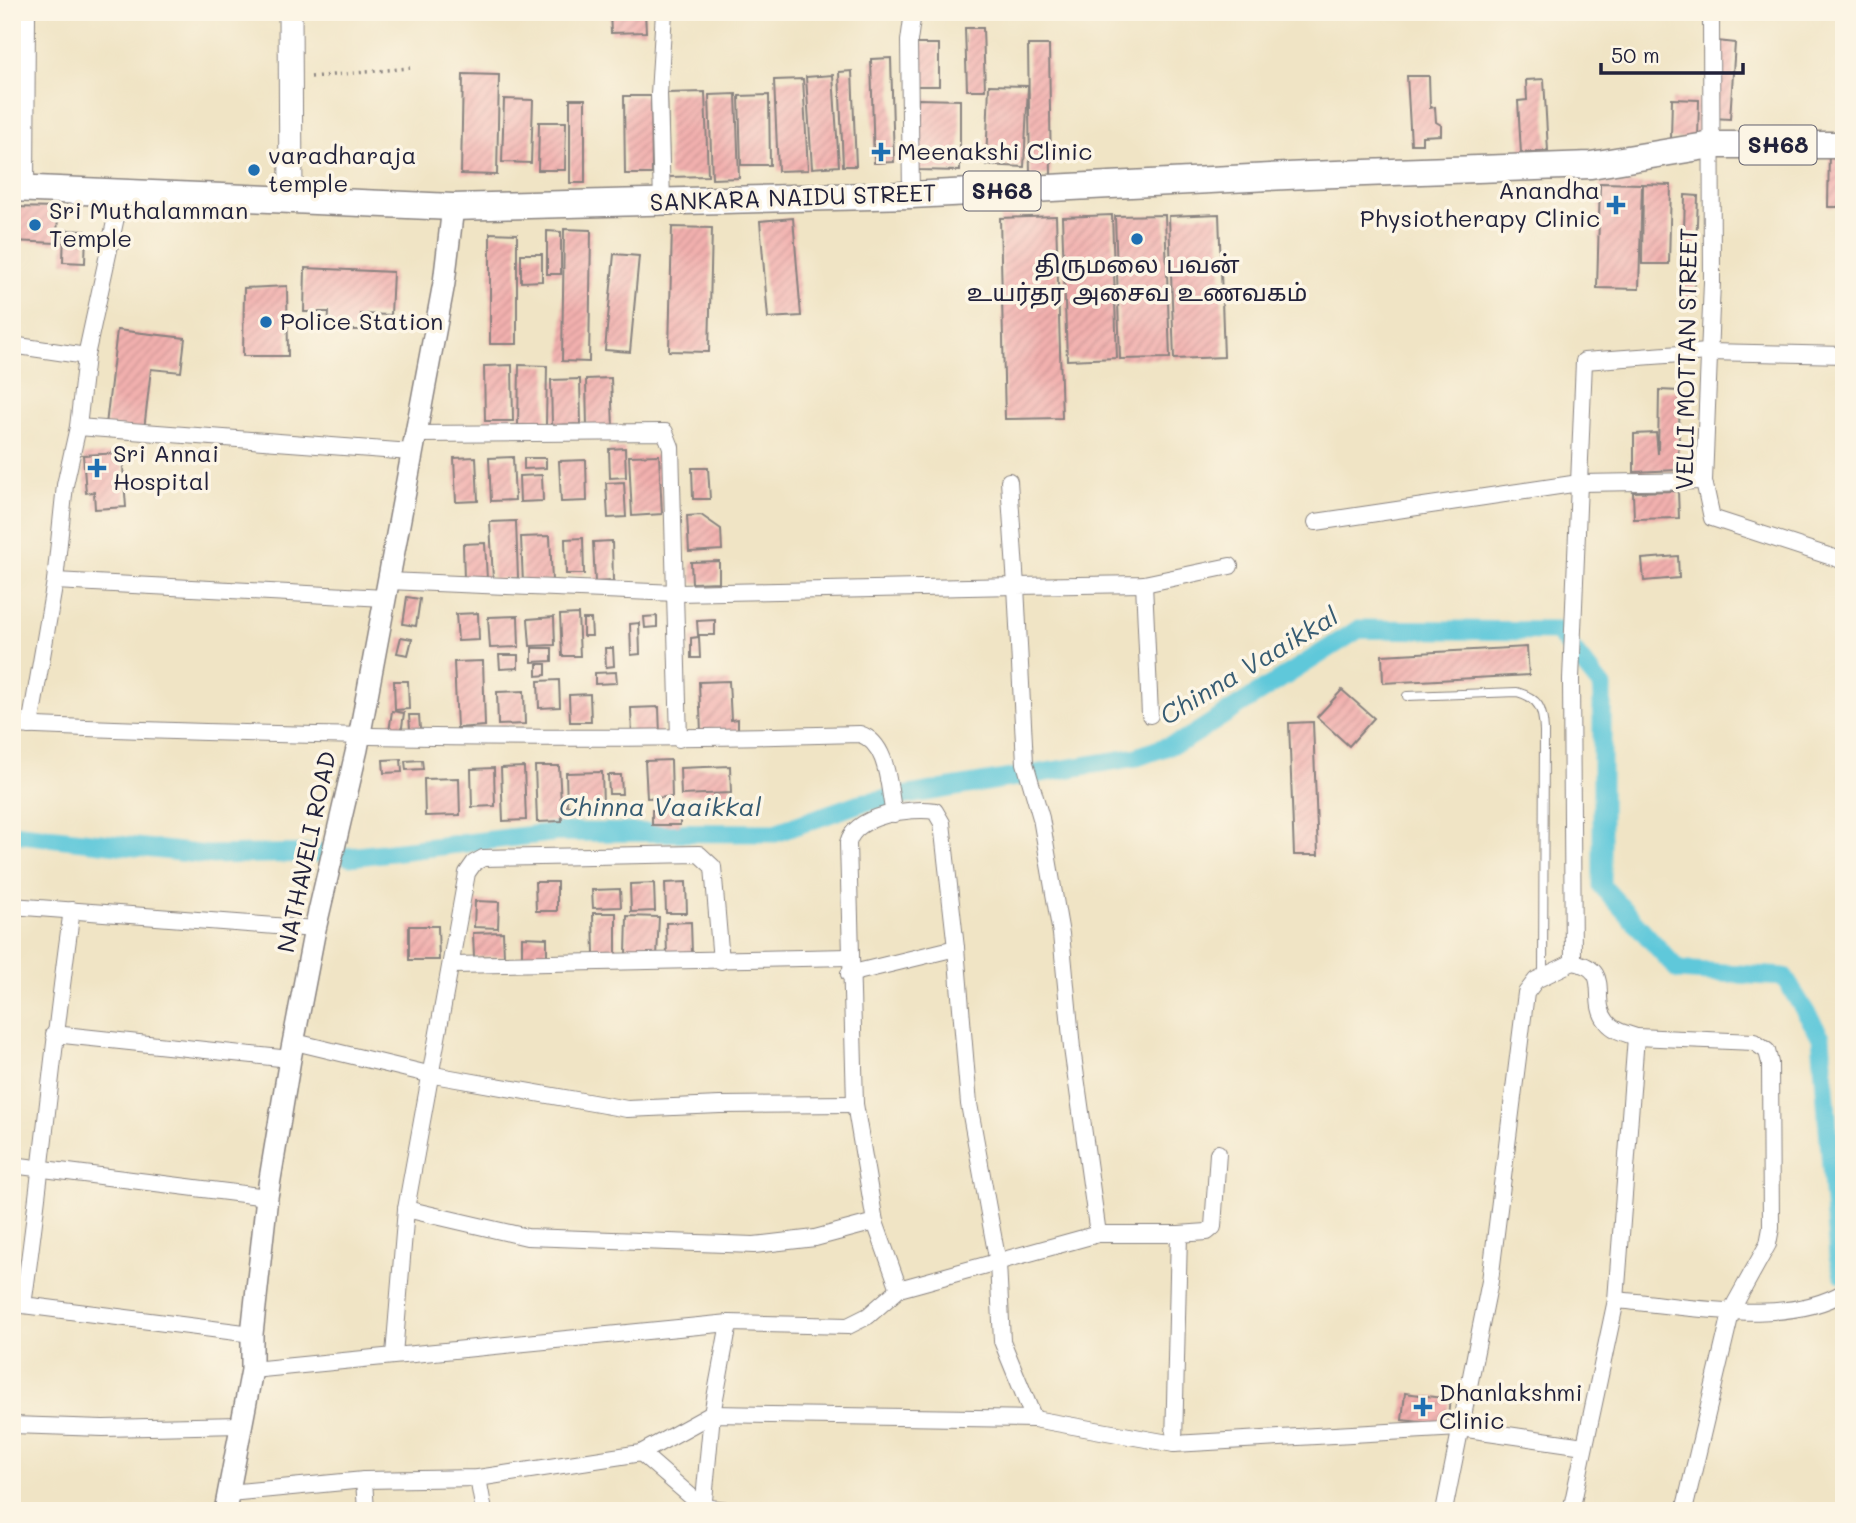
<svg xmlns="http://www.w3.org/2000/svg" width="1856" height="1523" viewBox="0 0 1856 1523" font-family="Mali,'Noto Sans Tamil',sans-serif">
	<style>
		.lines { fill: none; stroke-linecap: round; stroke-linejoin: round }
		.canal { stroke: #5fc8da; stroke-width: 19 }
		.building { fill: url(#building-hatch) }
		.service-casing { stroke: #898380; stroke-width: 10 }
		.minor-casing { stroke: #898380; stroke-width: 18 }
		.tertiary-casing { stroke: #898380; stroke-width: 24 }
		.secondary-casing { stroke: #898380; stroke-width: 25 }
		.primary-casing { stroke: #898380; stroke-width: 29 }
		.path { stroke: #898380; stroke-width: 3.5; stroke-dasharray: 2 5; stroke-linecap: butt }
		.service { stroke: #fff; stroke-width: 8 }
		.minor { stroke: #fff; stroke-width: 16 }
		.tertiary { stroke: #fff; stroke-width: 21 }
		.secondary { stroke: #fff; stroke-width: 23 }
		.primary { stroke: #fff; stroke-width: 26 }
		.poi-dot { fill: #1f6fb2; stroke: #fcf5e5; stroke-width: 2.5 }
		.labels { text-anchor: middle; stroke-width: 7; stroke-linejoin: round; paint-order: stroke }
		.shield { fill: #fcf5e5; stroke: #63616e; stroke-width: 2 }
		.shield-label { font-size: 23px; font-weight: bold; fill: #22223b }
		.poi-label { font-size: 24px; fill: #22223b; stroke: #fcf5e5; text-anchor: start }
		.street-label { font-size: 24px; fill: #22223b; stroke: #fcf5e5 }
		.water-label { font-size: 26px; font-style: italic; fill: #375c73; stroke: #fcf5e5 }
	</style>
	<defs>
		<pattern id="building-hatch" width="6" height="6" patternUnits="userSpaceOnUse" patternTransform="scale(1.75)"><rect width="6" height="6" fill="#f2b0ae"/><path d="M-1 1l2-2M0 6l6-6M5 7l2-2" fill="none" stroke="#cf9797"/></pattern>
	</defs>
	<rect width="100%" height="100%" fill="#fcf5e5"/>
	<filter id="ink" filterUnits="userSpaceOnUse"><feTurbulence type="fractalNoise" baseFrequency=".0143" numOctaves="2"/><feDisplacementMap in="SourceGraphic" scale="14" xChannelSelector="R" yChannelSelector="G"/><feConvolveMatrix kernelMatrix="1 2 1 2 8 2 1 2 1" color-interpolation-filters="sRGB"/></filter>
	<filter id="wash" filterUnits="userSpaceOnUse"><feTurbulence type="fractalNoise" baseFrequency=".00686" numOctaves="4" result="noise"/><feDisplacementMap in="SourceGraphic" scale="28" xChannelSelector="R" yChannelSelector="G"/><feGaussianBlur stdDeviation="1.57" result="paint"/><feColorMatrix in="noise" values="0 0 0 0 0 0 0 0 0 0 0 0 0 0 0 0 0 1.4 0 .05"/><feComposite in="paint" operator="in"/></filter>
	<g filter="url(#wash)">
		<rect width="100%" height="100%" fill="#f0e4c5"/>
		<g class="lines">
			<g class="canal">
				<polyline points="12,833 207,855 324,853"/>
				<polyline points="349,857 558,832 775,833 860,803 1137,757 1185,740 1359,629 1557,631 1602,687 1602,886 1678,970 1784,977 1821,1037 1838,1256 1843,1274"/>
			</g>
		</g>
		<g id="blocks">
			<g class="building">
				<polygon points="610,12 645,12 646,32 611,33"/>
				<polygon points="965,28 983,28 985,90 967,90"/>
				<polygon points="1717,41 1735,43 1730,119 1712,118"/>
				<polygon points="916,44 939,44 939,86 915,86"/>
				<polygon points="1028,45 1049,45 1051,175 1030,175"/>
				<polygon points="891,58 894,162 874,163 871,59"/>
				<polygon points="852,71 856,166 843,166 839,72"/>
				<polygon points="463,74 499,75 497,175 461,174"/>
				<polygon points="833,75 839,166 812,168 806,77"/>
				<polygon points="1407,76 1429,76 1430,108 1435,107 1436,122 1441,125 1441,135 1422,136 1422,144 1411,144"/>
				<polygon points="803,79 808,170 778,171 774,80"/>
				<polygon points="1544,79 1548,151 1521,153 1518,101 1527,100 1526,80"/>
				<polygon points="989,85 1028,86 1024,167 986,165"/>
				<polygon points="705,92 708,176 669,177 667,93"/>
				<polygon points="736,94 739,178 712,179 709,95"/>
				<polygon points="769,95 770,165 741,165 739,96"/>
				<polygon points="624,96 651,96 652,174 625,174"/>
				<polygon points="504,99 533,100 531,163 502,162"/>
				<rect x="570" y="99" width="15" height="84"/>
				<polygon points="918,99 960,100 960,171 918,170"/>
				<polygon points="1672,99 1699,100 1698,139 1671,139"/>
				<polygon points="539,122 566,122 565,170 538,170"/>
				<polygon points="1829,151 1844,151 1844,207 1828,207"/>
				<polygon points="1600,183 1642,184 1639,289 1597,288"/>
				<polygon points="1643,184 1671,185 1669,264 1642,264"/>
				<polygon points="1685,195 1698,196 1694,303 1682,302"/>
				<polygon points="12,207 58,208 57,243 12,241"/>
				<polygon points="1219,214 1224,357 1174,359 1169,216"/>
				<polygon points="1112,215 1117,358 1067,360 1062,217"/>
				<polygon points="1165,215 1170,358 1120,359 1115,216"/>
				<polygon points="1056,216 1062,418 1005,419 1000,218"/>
				<polygon points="793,218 801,316 768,318 760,221"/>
				<polygon points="672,227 712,228 709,352 669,351"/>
				<polygon points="564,229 591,230 589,362 562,361"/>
				<polygon points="64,230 86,231 85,263 63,262"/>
				<polygon points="547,231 561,232 561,274 547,274"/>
				<polygon points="490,233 517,234 517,344 490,344"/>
				<polygon points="521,254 542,254 542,281 521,282"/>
				<polygon points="614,254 639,256 630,352 605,350"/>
				<polygon points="305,268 393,272 391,315 361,314 361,330 328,330 329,312 304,312"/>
				<polygon points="287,286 288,356 243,356 244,288"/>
				<polygon points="117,330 185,338 181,372 151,369 144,430 106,425"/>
				<polygon points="512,365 513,421 485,421 484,366"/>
				<polygon points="519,365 547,366 546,425 518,425"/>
				<polygon points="611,378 613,427 587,428 586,379"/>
				<polygon points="580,379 581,424 552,425 551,380"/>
				<polygon points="1659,390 1680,391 1678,470 1634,472 1634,434 1656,433 1658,454"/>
				<polygon points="625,448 626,477 610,478 609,449"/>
				<polygon points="122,453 126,507 95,509 94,492 86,493 83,455"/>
				<polygon points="659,455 662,514 632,516 629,456"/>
				<polygon points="476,457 478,501 456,502 454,458"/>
				<polygon points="513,457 515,500 491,501 489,458"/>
				<polygon points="524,458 546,458 546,468 524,469"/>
				<polygon points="586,460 587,501 561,502 559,461"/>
				<polygon points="692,468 708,468 710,499 693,499"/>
				<polygon points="542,475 543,501 520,502 519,476"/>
				<polygon points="624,482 626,517 608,518 606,483"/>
				<polygon points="1678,491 1679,518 1634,519 1633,492"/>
				<polygon points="701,515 721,529 722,550 689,552 687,516"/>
				<polygon points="516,521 518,578 493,579 490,522"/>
				<polygon points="550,536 552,581 523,583 521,537"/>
				<polygon points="583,538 584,574 566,574 565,539"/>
				<polygon points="612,541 613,581 595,582 593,542"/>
				<polygon points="485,543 487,579 464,580 463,544"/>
				<polygon points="1678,556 1679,578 1644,581 1642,559"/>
				<polygon points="719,561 719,582 692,583 691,562"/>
				<polygon points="407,597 420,599 416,626 403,624"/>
				<polygon points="478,613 479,640 458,641 456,614"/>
				<polygon points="578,614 580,656 562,656 560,615"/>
				<polygon points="518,616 519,647 490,648 488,617"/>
				<polygon points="657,616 657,627 645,628 644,617"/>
				<polygon points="554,617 555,645 530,646 528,619"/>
				<polygon points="583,619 591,619 592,636 583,636"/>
				<polygon points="715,620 715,635 698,635 697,621"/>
				<polygon points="639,623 640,654 631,655 630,624"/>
				<polygon points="401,637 412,639 408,655 397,653"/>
				<polygon points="699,637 700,658 691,658 691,638"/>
				<polygon points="1527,647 1529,675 1383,683 1382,655"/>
				<polygon points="532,648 552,648 552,661 532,662"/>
				<polygon points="605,648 613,648 614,666 606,667"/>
				<polygon points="499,655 518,655 518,668 500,669"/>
				<polygon points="483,661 485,726 457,728 454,662"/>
				<polygon points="537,664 546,664 546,675 537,676"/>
				<polygon points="616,672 617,683 595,684 595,673"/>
				<polygon points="559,680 560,707 539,708 538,681"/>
				<polygon points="394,681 408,681 409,709 395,710"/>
				<polygon points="729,681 731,720 738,719 738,731 701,733 699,682"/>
				<polygon points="1342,690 1374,718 1349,746 1317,717"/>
				<polygon points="524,691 525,724 498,725 497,692"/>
				<polygon points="590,694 591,722 570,722 569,695"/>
				<polygon points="659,707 660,735 632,736 631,708"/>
				<polygon points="392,711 404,713 401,734 389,732"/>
				<polygon points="409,715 419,715 420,729 410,729"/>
				<polygon points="1313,722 1318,855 1294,855 1289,723"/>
				<polygon points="401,759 402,772 384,773 383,760"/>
				<polygon points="422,760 423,769 406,770 405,761"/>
				<polygon points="671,760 672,797 647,798 645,761"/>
				<polygon points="535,766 559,766 562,821 537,822"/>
				<polygon points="730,766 731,793 681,795 680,768"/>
				<polygon points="524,767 526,820 503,821 501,768"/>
				<polygon points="494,768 495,806 472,807 471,769"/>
				<polygon points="602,772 603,804 567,806 566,773"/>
				<polygon points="608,775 621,775 622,794 609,794"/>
				<polygon points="459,778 460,815 425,816 424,779"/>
				<rect x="652" y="810" width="28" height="15"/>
				<polygon points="535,882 557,882 557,911 536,911"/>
				<polygon points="686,882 687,913 666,913 665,883"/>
				<polygon points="654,883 655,911 631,912 630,884"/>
				<polygon points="620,889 621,907 593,908 592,890"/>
				<polygon points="475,901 499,902 498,928 474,927"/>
				<polygon points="593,913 616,913 616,955 594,955"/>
				<polygon points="627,916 659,917 657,956 626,955"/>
				<polygon points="691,922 692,954 667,955 666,923"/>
				<polygon points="409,926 438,926 439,960 409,960"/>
				<polygon points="503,932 504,956 474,957 473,933"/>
				<polygon points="522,937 547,938 547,959 522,958"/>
				<polygon points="1405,1393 1450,1399 1447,1425 1402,1420"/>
			</g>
		</g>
	</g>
	<g filter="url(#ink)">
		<use href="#blocks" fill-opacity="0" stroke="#898380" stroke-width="2"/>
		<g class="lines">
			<defs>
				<path id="service" d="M1407,696l110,-4c22,6 26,17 27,39l-1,245"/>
				<g id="minor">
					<polyline points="1711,12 1712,282 1704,481 1712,518 1844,561"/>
					<polyline points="26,188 27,12"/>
					<polyline points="911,195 909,41 913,12"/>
					<polyline points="662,202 659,94 664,12"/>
					<polyline points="12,345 86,356"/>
					<polyline points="78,427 411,452"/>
					<polyline points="415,434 665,432 671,447 679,739"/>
					<polyline points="1316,522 1579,483 1704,481"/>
					<polyline points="55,581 385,598"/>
					<polyline points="388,581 677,593 1016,586 1009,481"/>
					<polyline points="1144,584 1150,715"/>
					<path d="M12,725c283,12 565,17 848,9 29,10 28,53 34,80"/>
					<polyline points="30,726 55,581 65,485 78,427 86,356 121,194"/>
					<polyline points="12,906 315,929"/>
					<path d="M72,910c-19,131 -30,264 -49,395l229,29"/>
					<polyline points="452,965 849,957"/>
					<polyline points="849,974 956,948"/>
					<polyline points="54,1034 290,1059"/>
					<polyline points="1636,1037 1754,1042 1767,1051 1770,1063 1771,1228 1768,1244 1732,1309 1684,1511"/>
					<polyline points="295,1042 428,1074 627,1109 720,1105 855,1104"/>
					<polyline points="12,1165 267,1197"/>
					<polyline points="406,1209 527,1237 754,1245 815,1238 875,1222"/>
					<polyline points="1179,1234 1207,1232 1213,1227 1218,1153"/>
					<path d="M899,1289l-24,-67 -20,-118 -7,-261c7,-28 63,-36 87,-32l7,12 14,125 13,156 29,159 4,78 32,78"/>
					<path d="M1616,1300c66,5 170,28 228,-8"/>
					<polyline points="394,1355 406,1209 467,873 474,863 483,858 699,854 713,867 721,961"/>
					<polyline points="252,1370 729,1323 848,1326 868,1316 899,1289 1098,1234"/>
					<polyline points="12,1425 103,1428 241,1425"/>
					<polyline points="1174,1444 1179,1234 1098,1234 1072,1048 1061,934 1041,818 1025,763 1016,586 1144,584 1230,566"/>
					<polyline points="641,1453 712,1414 1034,1419 1174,1444 1460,1428 1584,1446"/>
					<polyline points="478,1478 484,1511"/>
					<polyline points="364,1480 366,1511"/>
					<polyline points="229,1493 364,1480 478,1478 641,1453 703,1507 734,1511"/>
					<polyline points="703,1511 712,1414 729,1323"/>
					<polyline points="1444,1511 1490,1281 1526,993 1536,980 1573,962 1571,679 1584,361 1708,352 1844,355"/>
					<path d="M1571,1511l45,-211 20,-263c-11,-4 -22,-6 -29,-15 -19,-23 8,-52 -34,-60"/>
				</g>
				<polyline id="tertiary" points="225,1511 252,1370 252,1334 267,1197 290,1059 315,929 357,749 444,283 453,207"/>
				<polyline id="secondary" points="290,12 291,201"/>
				<polyline id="primary" points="12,188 453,207 911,195 1308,175 1591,165 1712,145 1844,145"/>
			</defs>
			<use href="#service" class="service-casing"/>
			<use href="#minor" class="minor-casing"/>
			<use href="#tertiary" class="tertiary-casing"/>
			<use href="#secondary" class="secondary-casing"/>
			<use href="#primary" class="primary-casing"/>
			<polyline class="path" points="311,77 410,68"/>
			<use href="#service" class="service"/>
			<use href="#minor" class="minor"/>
			<use href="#tertiary" class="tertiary"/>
			<use href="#secondary" class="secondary"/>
			<use href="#primary" class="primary"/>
		</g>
	</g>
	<g class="poi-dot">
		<path d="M877.5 141.5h7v7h7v7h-7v7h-7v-7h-7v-7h7z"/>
		<circle cx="254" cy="170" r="7"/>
		<path d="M1612.5 194.5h7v7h7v7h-7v7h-7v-7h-7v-7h7z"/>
		<circle cx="35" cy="225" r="7"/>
		<circle cx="1137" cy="239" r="7"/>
		<circle cx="266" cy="322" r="7"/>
		<path d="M93.5 457.5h7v7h7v7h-7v7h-7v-7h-7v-7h7z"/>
		<path d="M1419.5 1396.5h7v7h7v7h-7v7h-7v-7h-7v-7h7z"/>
	</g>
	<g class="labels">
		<g class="shield">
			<rect x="1739.5" y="125.5" width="77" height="39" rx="5"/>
			<rect x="963.5" y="171.5" width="77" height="39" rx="5"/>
		</g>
		<g class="shield-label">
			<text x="1778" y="153">SH68</text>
			<text x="1002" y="199">SH68</text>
		</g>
		<g class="poi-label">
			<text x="897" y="160">Meenakshi Clinic</text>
			<text x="268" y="164">varadharaja<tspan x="268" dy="28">temple</tspan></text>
			<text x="1600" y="199" text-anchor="end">Anandha<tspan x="1600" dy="28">Physiotherapy Clinic</tspan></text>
			<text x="49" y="219">Sri Muthalamman<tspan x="49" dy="28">Temple</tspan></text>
			<text x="1137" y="273" text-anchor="middle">திருமலை பவன்<tspan x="1137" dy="28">உயர்தர அசைவ உணவகம்</tspan></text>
			<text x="280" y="330">Police Station</text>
			<text x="113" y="462">Sri Annai<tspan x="113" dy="28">Hospital</tspan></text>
			<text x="1439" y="1401">Dhanlakshmi<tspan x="1439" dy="28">Clinic</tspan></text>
		</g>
		<g class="street-label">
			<text transform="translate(793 198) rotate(-2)" y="8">SANKARA NAIDU STREET</text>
			<text transform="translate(1687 359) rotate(-89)" y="8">VELLI MOTTAN STREET</text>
			<text transform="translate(307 852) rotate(-78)" y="8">NATHAVELI ROAD</text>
		</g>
		<g class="water-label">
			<text transform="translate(1249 666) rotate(-31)" y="9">Chinna Vaaikkal</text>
			<text x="660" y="816">Chinna Vaaikkal</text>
		</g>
	</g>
	<rect width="1856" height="1523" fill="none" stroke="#fcf5e5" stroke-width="42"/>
	<path d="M1601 63v10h142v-10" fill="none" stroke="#22223b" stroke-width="3.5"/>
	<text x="1611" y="63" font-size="21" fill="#22223b" stroke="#fcf5e5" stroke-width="5" paint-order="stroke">50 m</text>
</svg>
